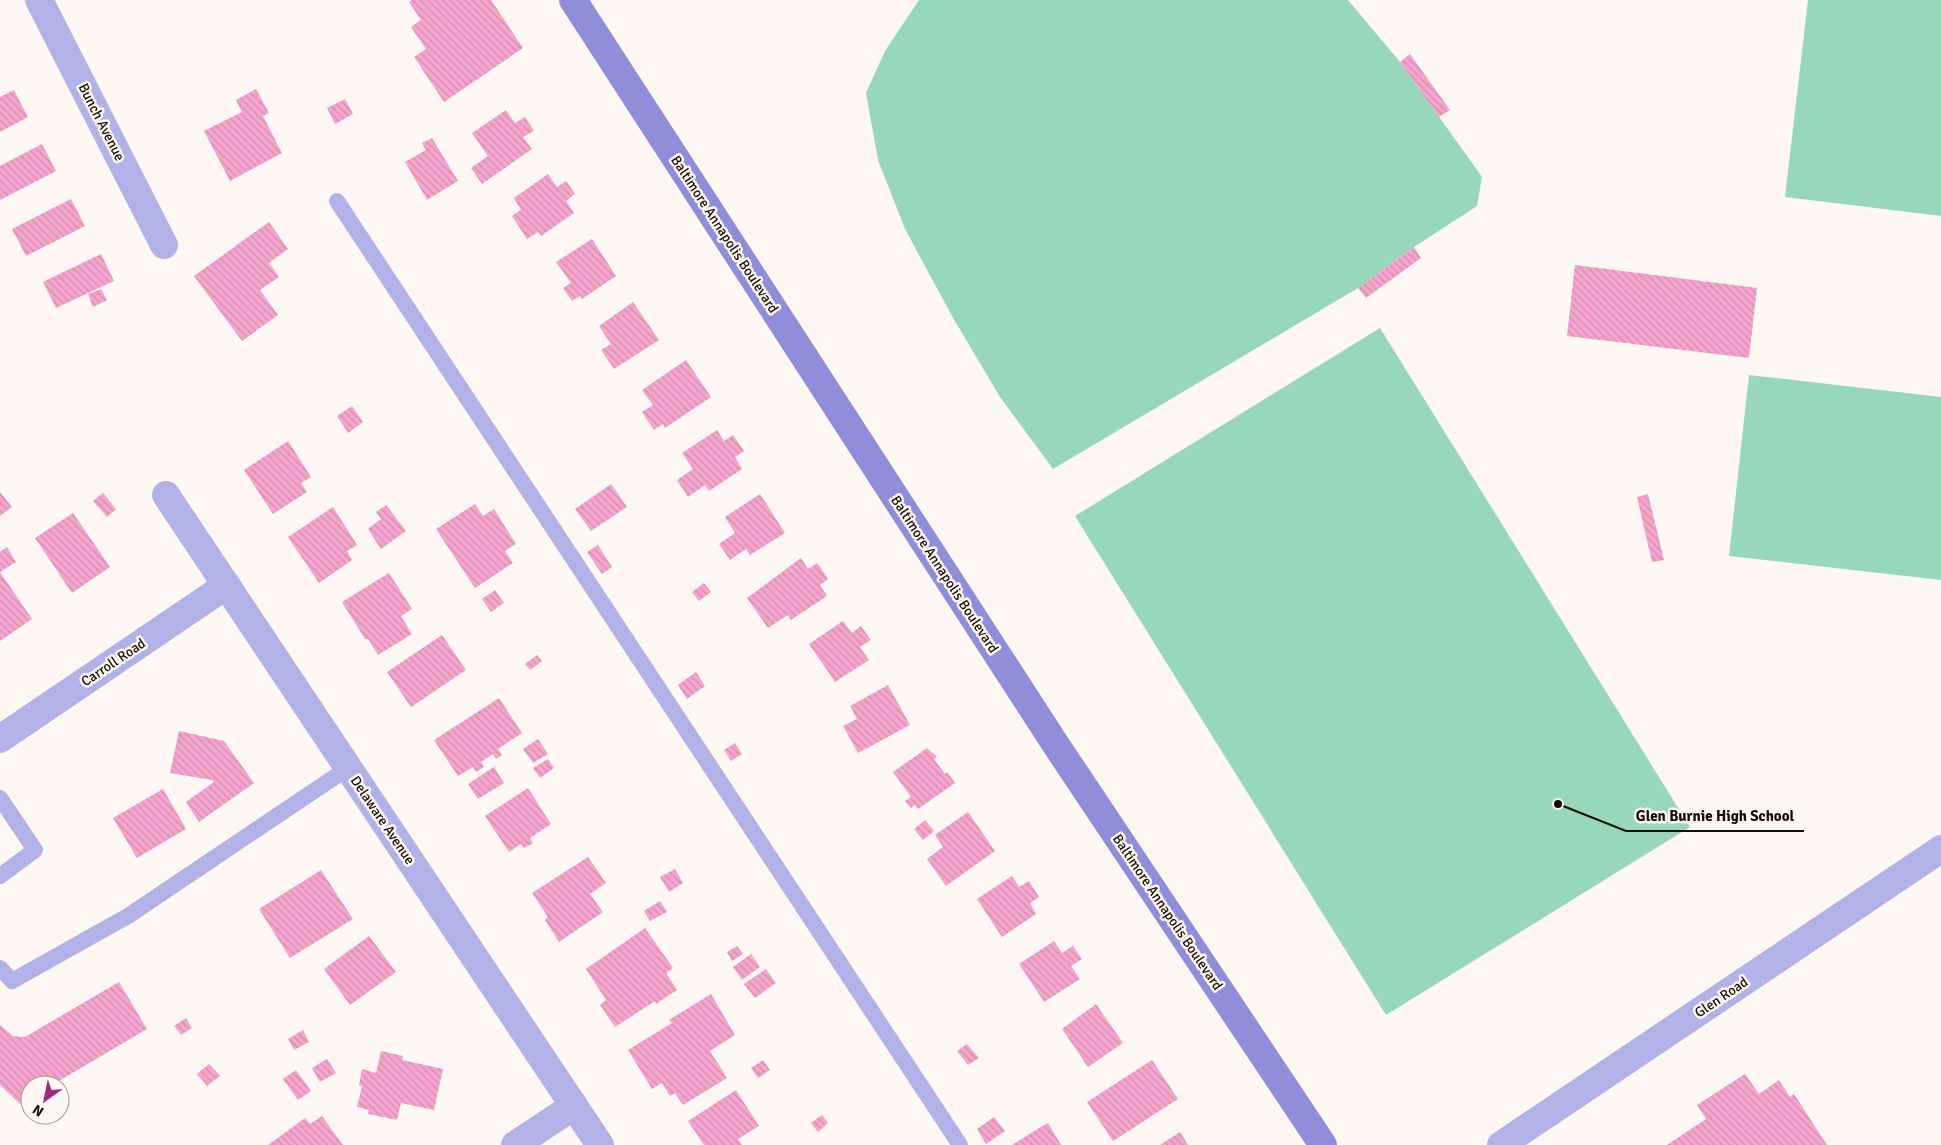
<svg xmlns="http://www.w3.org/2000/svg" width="1941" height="1145" viewBox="0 0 1941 1145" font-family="Signika,sans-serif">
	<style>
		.grass { fill: #96d8b9 }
		.building { fill: url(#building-back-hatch) }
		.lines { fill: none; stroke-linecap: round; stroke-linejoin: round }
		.lane { stroke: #b1b2e7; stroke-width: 16 }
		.street { stroke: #b1b2e7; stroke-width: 28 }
		.secondary { stroke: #8f8edb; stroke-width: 28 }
		.labels { text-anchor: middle; stroke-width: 5; stroke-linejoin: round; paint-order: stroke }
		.street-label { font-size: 14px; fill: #160b05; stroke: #fef7f4 }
		.leader { fill: none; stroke: #160b05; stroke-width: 2 }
		.callout-dot { fill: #160b05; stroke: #fef7f4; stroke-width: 2 }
		.callout-label { font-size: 15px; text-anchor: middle; font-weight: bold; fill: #160b05; stroke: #fef7f4; stroke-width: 5; stroke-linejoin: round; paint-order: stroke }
	</style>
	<defs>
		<pattern id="building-back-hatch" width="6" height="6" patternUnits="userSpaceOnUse" patternTransform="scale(1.25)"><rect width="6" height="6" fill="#f5a4ce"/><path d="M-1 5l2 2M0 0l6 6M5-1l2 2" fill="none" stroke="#d18caf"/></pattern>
	</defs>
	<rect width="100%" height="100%" fill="#fef7f4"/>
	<g class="grass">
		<polygon points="919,0 1348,0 1400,62 1482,177 1477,206 1414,247 1358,288 1053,469 1000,397 952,316 905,229 878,160 866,93 885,51"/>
		<polygon points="1808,0 1941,0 1941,216 1785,197"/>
		<polygon points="1380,328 1690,827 1386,1015 1075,516"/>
		<polygon points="1749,375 1941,397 1941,580 1729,556"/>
	</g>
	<g class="building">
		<polygon points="412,0 491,0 523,48 444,102 414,57 426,49 411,27 421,20 409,2"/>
		<polygon points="1410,54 1450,110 1439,117 1400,62"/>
		<polygon points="256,89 269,113 263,116 282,153 230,181 204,131 242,112 236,100"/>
		<polygon points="14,90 28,117 0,132 0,97"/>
		<polygon points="345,99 353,114 335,124 327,108"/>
		<polygon points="506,110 515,123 525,117 534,131 523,137 532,149 482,184 471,168 488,156 472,133"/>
		<polygon points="432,138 458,181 427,200 405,162 426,150 422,143"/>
		<polygon points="42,144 56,171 0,200 0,166"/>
		<polygon points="548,174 557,187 566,181 569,185 575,194 566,201 574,213 541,236 538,232 527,239 512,216 521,210 514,198"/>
		<polygon points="71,199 85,226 26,256 12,229"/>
		<polygon points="269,222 288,249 269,263 279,277 260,290 278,315 242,341 194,276"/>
		<polygon points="592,239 616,276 582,299 580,296 572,301 563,288 571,283 556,262"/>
		<polygon points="1414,247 1421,258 1366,298 1358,288"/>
		<polygon points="101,254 114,281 56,308 43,282"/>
		<polygon points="1575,265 1757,288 1749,358 1567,336"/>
		<polygon points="101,289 107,300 93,307 88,294"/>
		<polygon points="633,302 659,340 614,369 601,350 611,344 599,326"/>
		<polygon points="686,360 711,397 665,428 663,424 654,430 642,412 653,405 642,390"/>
		<polygon points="352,406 363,422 348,433 337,416"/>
		<polygon points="717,430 724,441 733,435 744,451 735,457 742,469 709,491 705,485 688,497 677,480 693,469 682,453"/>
		<polygon points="288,441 311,477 301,483 307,492 273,514 244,470"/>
		<polygon points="611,484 627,507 591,531 575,509"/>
		<polygon points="0,492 12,507 0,516"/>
		<polygon points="103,493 116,509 107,517 93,501"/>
		<polygon points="760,494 785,533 750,555 746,549 730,560 719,544 735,533 725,517"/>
		<polygon points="1648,494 1664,560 1652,562 1637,497"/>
		<polygon points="475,504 483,516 494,509 516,544 505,551 513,563 475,588 436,529"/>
		<polygon points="386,505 406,531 381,549 368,529 381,519 376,512"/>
		<polygon points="333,507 357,545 347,551 352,560 319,583 288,537"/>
		<polygon points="73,513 110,567 72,593 35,538"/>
		<polygon points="598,545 612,567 602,574 587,552"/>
		<polygon points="7,547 16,562 0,572 32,619 0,641 0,552"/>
		<polygon points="801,558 808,569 817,563 821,568 828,579 820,585 827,596 791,620 788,615 768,628 747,598"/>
		<polygon points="389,573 412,609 401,616 412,634 378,655 368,639 365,639 342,602"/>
		<polygon points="704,583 711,592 699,601 692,592"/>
		<polygon points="495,590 504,603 491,612 482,599"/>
		<polygon points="843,621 852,633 861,626 871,640 860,647 869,660 835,682 809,644"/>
		<polygon points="442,635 466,670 411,707 387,672"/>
		<polygon points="537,655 542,661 530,670 525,664"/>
		<polygon points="696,672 705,686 687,699 678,685"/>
		<polygon points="888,685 910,725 858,753 843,726 857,719 850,706"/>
		<polygon points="499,698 522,733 498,749 502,755 496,759 493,754 481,762 484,767 476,772 473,767 458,776 434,740"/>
		<polygon points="179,731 224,741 254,783 199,822 186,802 214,782 212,780 170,773"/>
		<polygon points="538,739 548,754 533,763 523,749"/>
		<polygon points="735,743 742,754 731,761 724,750"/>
		<polygon points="927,748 937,757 934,759 945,774 947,772 955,783 918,809 915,805 911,808 905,801 911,797 893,772"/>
		<polygon points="548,759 554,768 540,778 533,768"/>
		<polygon points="494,767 504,783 478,799 468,784"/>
		<polygon points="528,788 551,824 530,838 533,843 524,848 521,844 509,852 485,816"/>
		<polygon points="163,789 186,829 137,858 113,818"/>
		<polygon points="968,812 995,851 946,886 927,859 943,847 935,835"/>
		<polygon points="925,820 934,831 923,840 914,829"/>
		<polygon points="588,857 606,883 590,894 603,912 559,942 545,920 548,917 532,893"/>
		<polygon points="675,869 683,883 669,892 660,877"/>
		<polygon points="321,870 353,919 290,958 259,909"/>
		<polygon points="1012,876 1019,887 1029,881 1036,892 1039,897 1030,903 1036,914 1002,937 977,899"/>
		<polygon points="660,901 667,912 650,921 644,911"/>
		<polygon points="645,928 673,968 666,973 677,990 656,1004 655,1001 615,1027 600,1005 606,1000 586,969"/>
		<polygon points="369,936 396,972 350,1005 324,969"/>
		<polygon points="1054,941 1062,953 1073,946 1082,959 1071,966 1080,979 1044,1002 1019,964"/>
		<polygon points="737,946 743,954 732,961 727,952"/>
		<polygon points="751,954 760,967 742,980 733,967"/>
		<polygon points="766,969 776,983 755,998 744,984"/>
		<polygon points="119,982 147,1029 52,1085 30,1085 30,1098 20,1104 0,1085 0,1025 13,1036 25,1037"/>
		<polygon points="711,994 735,1035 710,1051 727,1078 683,1105 675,1093 670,1096 662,1083 652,1089 628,1050 672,1023 669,1020"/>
		<polygon points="1096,1004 1123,1043 1088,1067 1062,1029"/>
		<polygon points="186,1018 192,1028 181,1035 174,1026"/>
		<polygon points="303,1030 309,1042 294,1050 288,1039"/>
		<polygon points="967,1044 979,1058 968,1065 957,1051"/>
		<polygon points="381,1051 403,1056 402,1060 443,1069 434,1110 401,1103 397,1120 368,1114 369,1110 357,1107 362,1086 359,1085 362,1069 376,1073"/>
		<polygon points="327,1059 336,1073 320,1082 312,1068"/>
		<polygon points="763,1060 770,1070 758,1078 751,1068"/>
		<polygon points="1152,1060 1178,1099 1113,1141 1087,1102"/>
		<polygon points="209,1064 220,1076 207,1086 197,1074"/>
		<polygon points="296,1070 311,1091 298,1100 283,1079"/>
		<polygon points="1745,1074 1759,1094 1779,1080 1790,1097 1794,1094 1827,1145 1667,1145 1706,1119 1697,1105"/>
		<polygon points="736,1090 759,1126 738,1139 742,1145 704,1145 688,1121"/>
		<polygon points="822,1115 828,1123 818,1132 811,1123"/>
		<polygon points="322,1116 343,1145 268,1145 305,1118 310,1124"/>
		<polygon points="994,1117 1005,1131 986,1144 977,1129"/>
		<polygon points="1048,1123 1061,1145 1012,1145 1041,1127"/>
		<polygon points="1180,1132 1188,1145 1160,1145"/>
	</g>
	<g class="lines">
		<g class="lane">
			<polyline points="337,201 960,1145"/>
			<polyline points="0,798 35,850 0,876"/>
			<polyline points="0,968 12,981 128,916 348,768"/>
		</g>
		<g class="street">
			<polyline points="39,0 164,245"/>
			<polyline points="166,495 600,1145"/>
			<polyline points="0,739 227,585"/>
			<polyline points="515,1145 574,1106"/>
			<polyline points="1501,1145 1941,849"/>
		</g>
		<polyline class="secondary" points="573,0 1056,745 1323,1145"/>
	</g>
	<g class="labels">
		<g class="street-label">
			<text transform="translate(102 122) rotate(63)" y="5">Bunch Avenue</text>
			<text transform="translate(725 234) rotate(57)" y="5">Baltimore Annapolis Boulevard</text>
			<text transform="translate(945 574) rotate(57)" y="5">Baltimore Annapolis Boulevard</text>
			<text transform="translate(113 662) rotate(-34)" y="5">Carroll Road</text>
			<text transform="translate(383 820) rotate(56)" y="5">Delaware Avenue</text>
			<text transform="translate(1168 912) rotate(56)" y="5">Baltimore Annapolis Boulevard</text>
			<text transform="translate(1721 997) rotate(-34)" y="5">Glen Road</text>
		</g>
	</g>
	<path class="leader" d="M1558 804L1626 831H1804"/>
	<circle class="callout-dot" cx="1558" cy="804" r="5"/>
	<g class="callout-label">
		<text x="1715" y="821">Glen Burnie High School</text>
	</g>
	<g transform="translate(45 1100) rotate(213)"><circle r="24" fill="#fef7f4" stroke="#a19994"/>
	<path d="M0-4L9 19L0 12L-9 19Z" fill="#9e2983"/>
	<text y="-8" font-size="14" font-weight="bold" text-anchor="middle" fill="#160b05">N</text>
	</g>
</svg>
